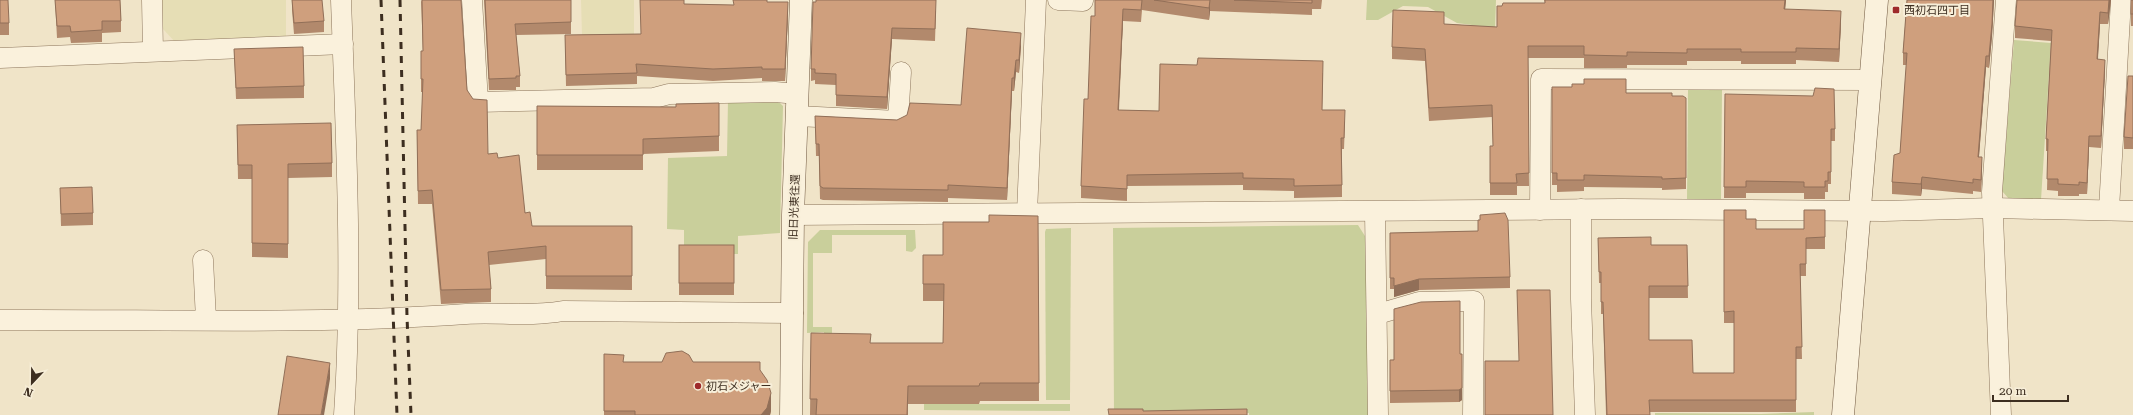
<svg xmlns="http://www.w3.org/2000/svg" width="2133" height="415" viewBox="0 0 2133 415" font-family="'Roboto Serif','Noto Sans JP',serif">
	<style>
		.farmland { fill: #e6deb5 }
		.green { fill: #c9cf9b }
		.lines { fill: none; stroke-linecap: round; stroke-linejoin: round }
		.street-casing { stroke: #8d765c; stroke-width: 21 }
		.secondary-casing { stroke: #6f573f; stroke-width: 23 }
		.street { stroke: #faf1dc; stroke-width: 20 }
		.secondary { stroke: #faf1dc; stroke-width: 22 }
		.rail { stroke: #3d2e20; stroke-width: 3; stroke-dasharray: 7 7; stroke-linecap: butt }
		.wall { fill: #b2896c }
		.shaded-wall { fill: #916f58 }
		.building { fill: #cf9f7d; stroke: #916f58 }
		.poi-dot { fill: #9e2a2b; stroke: #f7eed8; stroke-width: 1.5 }
		.labels { text-anchor: middle; stroke-width: 4; stroke-linejoin: round; paint-order: stroke }
		.poi-label { font-size: 11px; fill: #3d2e20; stroke: #f7eed8; text-anchor: start }
		.street-label { font-size: 11px; fill: #3d2e20; stroke: #f7eed8 }
	</style>
	<rect width="100%" height="100%" fill="#f0e4c8"/>
	<g class="farmland">
		<polygon points="162,0 286,0 286,39 176,43 163,29"/>
		<polygon points="581,0 634,0 634,34 582,36"/>
	</g>
	<g class="green">
		<polygon points="1367,0 1496,0 1495,28 1457,23 1428,7 1403,6 1378,20 1366,20"/>
		<polygon points="2014,40 2051,43 2041,200 2009,199 2002,191"/>
		<polygon points="1688,90 1722,90 1721,199 1687,199"/>
		<polygon points="776,99 783,106 780,233 738,236 738,254 684,254 684,230 667,229 668,158 727,156 728,100"/>
		<polygon points="1358,225 1370,244 1368,415 1249,415 1249,413 1114,415 1113,228"/>
		<polygon points="1071,228 1070,400 1046,400 1045,232 1046,229"/>
		<polygon points="820,230 915,230 916,248 912,252 906,251 906,235 832,235 832,253 813,253 813,327 832,327 832,341 824,342 824,332 807,333 808,242"/>
		<polygon points="924,404 1070,404 1070,411 924,410"/>
		<polygon points="1814,412 1814,415 1655,415 1655,413 1761,414"/>
	</g>
	<g class="lines">
		<defs>
			<g id="street">
				<polyline points="152,0 153,51"/>
				<path d="M341,0c5,138 12,277 3,415"/>
				<polyline points="472,0 478,102 654,98 669,94 775,92 798,94"/>
				<polyline points="1058,0 1083,1"/>
				<polyline points="0,58 343,44"/>
				<polyline points="797,116 898,121 901,72"/>
				<polyline points="1581,209 1581,299 1585,415"/>
				<polyline points="2109,209 2121,0"/>
				<polyline points="1540,210 1541,79 1871,80"/>
				<polyline points="1375,212 1378,415"/>
				<polyline points="1027,213 1036,0"/>
				<polyline points="793,215 1622,209 1884,211 1993,208 2133,211"/>
				<polyline points="203,260 206,319"/>
				<polyline points="1378,314 1419,302 1474,301 1473,415"/>
				<path d="M0,320c155,-1 311,5 466,-6 32,-2 64,3 97,-3l230,2"/>
				<polyline points="2001,415 1992,192 2006,0"/>
			</g>
			<g id="secondary">
				<polyline points="791,415 793,215 801,0"/>
				<polyline points="1843,415 1877,0"/>
			</g>
		</defs>
		<use href="#street" class="street-casing"/>
		<use href="#secondary" class="secondary-casing"/>
		<use href="#street" class="street"/>
		<use href="#secondary" class="secondary"/>
		<g class="rail">
			<polyline points="381,0 397,415"/>
			<polyline points="400,0 407,317 411,415"/>
		</g>
	</g>
	<g class="wall">
		<polygon points="0,0 9,23 9,35 0,35"/>
		<polygon points="55,0 120,0 121,21 121,32 102,33 102,42 71,43 70,37 57,38"/>
		<polygon points="292,0 324,21 324,32 294,34 292,10"/>
		<polygon points="421,0 467,90 488,154 498,158 532,226 632,226 632,290 546,289 546,259 489,265 491,289 491,302 441,304 432,204 418,204 417,130 421,130 423,92 421,92 421,51 423,51"/>
		<polygon points="484,0 571,0 571,34 516,35 520,76 520,87 516,87 516,90 489,90"/>
		<polygon points="1095,0 1322,0 1321,9 1312,9 1312,15 1210,11 1209,20 1142,10 1141,22 1123,21 1119,110 1159,111 1323,73 1322,110 1345,122 1344,149 1342,149 1342,197 1294,198 1294,191 1243,190 1243,185 1127,186 1127,201 1081,198 1081,186 1095,16"/>
		<polygon points="1544,0 1786,0 1785,9 1841,23 1839,62 1796,60 1796,64 1741,64 1741,61 1687,61 1687,65 1627,65 1627,68 1584,68 1584,58 1528,58 1529,186 1517,186 1517,195 1490,195 1490,146 1493,146 1492,117 1429,121 1425,61 1392,59 1392,47 1444,24 1497,27 1545,3"/>
		<polygon points="1907,0 1994,0 1992,36 1989,68 1986,67 1979,157 1982,169 1981,192 1973,191 1973,194 1922,189 1921,196 1892,194 1892,182 1900,153 1907,65 1903,65 1903,53"/>
		<polygon points="2111,0 2108,24 2100,24 2098,59 2105,71 2101,148 2089,147 2087,194 2079,194 2079,196 2058,196 2058,191 2047,190 2048,151 2046,151 2046,139 2051,41 2015,38 2015,26"/>
		<rect x="2131" y="0" width="2" height="26"/>
		<polygon points="767,2 788,14 785,81 762,81 762,78 713,81 637,76 637,84 566,86 565,35 641,34 684,4 733,5"/>
		<polygon points="816,2 936,11 935,41 892,39 887,109 836,106 836,85 815,84 815,80 811,81 811,69"/>
		<polygon points="1021,45 1019,73 1016,72 1014,91 1012,91 1007,200 948,198 948,202 823,200 820,199 819,156 816,156 815,116 897,120 961,105"/>
		<polygon points="234,49 304,86 304,98 236,99"/>
		<polygon points="2133,76 2133,149 2124,149 2124,137"/>
		<polygon points="1552,87 1626,93 1672,96 1686,98 1686,189 1662,190 1662,188 1584,187 1584,191 1557,192 1557,185 1552,185"/>
		<polygon points="1725,94 1835,129 1835,141 1831,141 1831,184 1828,184 1828,192 1825,192 1825,199 1804,199 1804,193 1746,193 1746,198 1724,198"/>
		<polygon points="537,106 676,107 719,136 719,151 643,154 643,170 537,170"/>
		<polygon points="237,125 332,163 332,177 288,178 288,258 252,257 252,179 238,179"/>
		<polygon points="60,188 93,213 93,225 61,226"/>
		<polygon points="1724,210 1746,219 1756,229 1804,229 1825,210 1825,249 1806,249 1806,276 1800,276 1802,359 1796,359 1796,412 1650,412 1650,415 1606,415 1603,314 1601,314 1601,283 1599,283 1598,238 1651,245 1687,245 1688,298 1649,298 1649,340 1693,373 1734,373 1734,323 1724,323"/>
		<polygon points="1038,216 1039,401 980,401 979,404 908,404 908,415 810,415 811,333 871,343 943,343 944,301 923,301 923,284 943,255 989,222"/>
		<polygon points="1478,220 1510,277 1510,288 1419,290 1394,297 1394,289 1390,289 1390,233 1478,231"/>
		<rect x="679" y="245" width="55" height="50"/>
		<polygon points="604,354 624,362 760,370 771,411 770,415 604,415"/>
		<polygon points="1460,354 1462,400 1459,402 1390,403 1390,360"/>
	</g>
	<g class="shaded-wall">
		<polygon points="1210,0 1210,11 1209,20 1209,8"/>
		<polygon points="1785,0 1786,0 1784,21 1784,9"/>
		<polygon points="1993,0 1994,0 1992,36 1989,68 1989,56"/>
		<polygon points="2109,0 2111,0 2108,24 2108,13"/>
		<polygon points="788,2 788,14 785,81 785,69"/>
		<polygon points="1123,9 1123,21 1118,122 1118,110"/>
		<polygon points="1841,11 1841,23 1839,62 1839,49"/>
		<polygon points="2100,12 2100,24 2097,71 2097,59"/>
		<polygon points="892,28 892,39 887,109 887,97"/>
		<polygon points="1021,33 1021,45 1019,73 1019,60"/>
		<polygon points="1986,56 1986,67 1978,168 1978,157"/>
		<polygon points="1016,60 1016,72 1014,91 1014,78"/>
		<polygon points="2105,60 2105,71 2101,148 2101,136"/>
		<polygon points="1012,78 1012,91 1007,200 1007,188"/>
		<polygon points="2089,136 2089,147 2087,194 2087,183"/>
		<polygon points="1982,157 1982,169 1981,192 1981,180"/>
		<polygon points="1922,177 1922,189 1921,196 1921,184"/>
		<polygon points="1419,279 1419,290 1394,297 1394,286"/>
		<polygon points="1462,354 1462,400 1459,402 1459,390"/>
		<polygon points="330,363 330,379 324,415 321,415"/>
		<polygon points="771,393 771,411 770,415 761,415"/>
	</g>
	<g class="building">
		<polygon points="0,0 8,0 9,23 0,23"/>
		<polygon points="55,0 120,0 121,21 102,21 102,30 71,32 70,26 57,26"/>
		<polygon points="292,0 322,0 324,21 294,23"/>
		<polygon points="422,0 461,0 467,90 473,99 487,100 488,154 497,153 498,158 519,155 525,213 530,212 532,226 632,226 632,276 546,276 546,246 488,252 491,289 441,290 432,190 418,191 417,130 421,130 423,79 421,79 421,51 423,51"/>
		<polygon points="485,0 571,0 571,22 515,24 520,76 516,76 516,78 489,79"/>
		<polygon points="640,0 684,0 684,4 734,5 733,0 767,0 767,2 788,2 785,69 762,69 762,67 713,69 636,64 637,73 566,75 565,35 641,34"/>
		<polygon points="816,0 936,0 935,29 892,28 887,97 836,95 836,74 815,73 815,69 811,69 813,2 816,2"/>
		<polygon points="1095,0 1142,0 1141,10 1123,9 1118,110 1159,111 1160,64 1197,65 1198,58 1323,61 1322,110 1345,110 1344,138 1341,138 1342,185 1294,186 1294,179 1243,178 1243,173 1127,175 1127,189 1081,186 1084,99 1088,99 1091,16 1095,16"/>
		<polygon points="1154,0 1210,0 1209,8"/>
		<polygon points="1234,0 1312,0 1312,3"/>
		<polygon points="1545,0 1785,0 1784,9 1841,11 1839,49 1796,48 1796,52 1741,52 1741,49 1687,49 1687,53 1627,52 1627,56 1584,55 1584,46 1528,46 1529,173 1516,174 1517,183 1490,183 1490,146 1493,146 1492,105 1429,108 1425,49 1392,47 1393,10 1444,12 1444,24 1497,27 1497,6 1502,6 1503,3 1545,3"/>
		<polygon points="1907,0 1993,0 1992,24 1989,56 1986,56 1978,157 1982,157 1981,180 1973,179 1973,183 1922,177 1921,184 1892,182 1894,155 1900,153 1904,95 1907,53 1903,53"/>
		<polygon points="2017,0 2109,0 2108,13 2100,12 2097,59 2105,60 2101,136 2089,136 2087,183 2079,182 2079,185 2058,184 2058,179 2047,179 2048,139 2046,139 2052,30 2015,26"/>
		<rect x="2131" y="0" width="2" height="14"/>
		<polygon points="967,28 1021,33 1019,60 1016,60 1014,78 1012,78 1007,188 948,185 948,190 823,188 820,186 819,144 816,144 815,116 897,120 907,115 910,103 961,105"/>
		<polygon points="303,47 304,86 236,88 234,49"/>
		<polygon points="2128,76 2133,76 2133,138 2124,137"/>
		<polygon points="1584,79 1626,79 1626,93 1672,93 1672,96 1683,96 1686,98 1686,178 1662,179 1662,177 1584,175 1584,180 1557,180 1557,173 1552,173 1552,87 1572,87 1572,84 1584,84"/>
		<polygon points="1815,88 1834,89 1835,129 1831,129 1831,172 1828,172 1828,181 1825,181 1825,187 1804,187 1804,182 1746,181 1746,187 1724,187 1725,94 1813,96"/>
		<polygon points="719,103 719,136 643,139 643,155 537,155 537,106 676,107 676,104"/>
		<polygon points="331,123 332,163 288,164 288,244 252,243 252,165 238,165 237,125"/>
		<polygon points="92,187 93,213 61,214 60,188"/>
		<polygon points="1724,210 1746,210 1746,219 1756,219 1756,229 1804,229 1804,210 1825,210 1825,237 1806,238 1806,264 1800,264 1802,347 1796,347 1796,400 1649,400 1650,415 1607,415 1603,302 1601,302 1601,272 1599,272 1598,238 1651,237 1651,245 1687,245 1688,286 1649,286 1649,340 1692,340 1693,373 1734,373 1734,311 1724,312"/>
		<polygon points="1505,213 1508,220 1510,277 1419,279 1394,286 1394,278 1390,278 1390,233 1478,231 1478,220 1480,220 1480,215"/>
		<polygon points="989,215 1038,216 1039,383 980,383 979,386 908,386 907,415 816,415 817,399 810,399 811,333 871,334 870,343 943,343 944,284 923,284 923,255 943,255 943,222 989,222"/>
		<rect x="679" y="245" width="55" height="38"/>
		<polygon points="1517,290 1550,290 1553,415 1485,415 1485,361 1519,361"/>
		<polygon points="1460,301 1460,354 1462,354 1462,388 1459,390 1390,391 1390,360 1394,360 1394,309 1421,302"/>
		<polygon points="682,351 689,355 693,362 760,362 760,370 767,380 771,393 767,408 761,415 635,415 635,411 604,411 604,354 624,355 623,362 662,362 666,353"/>
		<polygon points="287,356 330,363 321,415 278,415"/>
		<polygon points="1108,409 1143,409 1143,411 1247,409 1247,415 1109,415"/>
	</g>
	<g class="poi-dot">
		<rect x="1892" y="6" width="8" height="8" rx="2"/>
		<circle cx="698" cy="386" r="4"/>
	</g>
	<g class="labels">
		<g class="poi-label">
			<text x="1904" y="14">西初石四丁目</text>
			<text x="706" y="390">初石メジャー</text>
		</g>
		<g class="street-label">
			<text transform="translate(794 207) rotate(-88)" y="4">旧日光東往還</text>
		</g>
	</g>
	<g transform="translate(32 383) rotate(202)" stroke="#f7eed8" stroke-width="3" paint-order="stroke">
	<path d="M0-3L7 15L0 10L-7 15Z" fill="#3d2e20"/>
	<text y="-6" font-size="11" font-weight="bold" text-anchor="middle" fill="#3d2e20">N</text>
	</g>
	<path d="M1993 395v6h75v-6" fill="none" stroke="#3d2e20" stroke-width="2"/>
	<text x="1999" y="395" font-size="12" fill="#3d2e20" stroke="#f7eed8" stroke-width="3" paint-order="stroke">20 m</text>
</svg>
